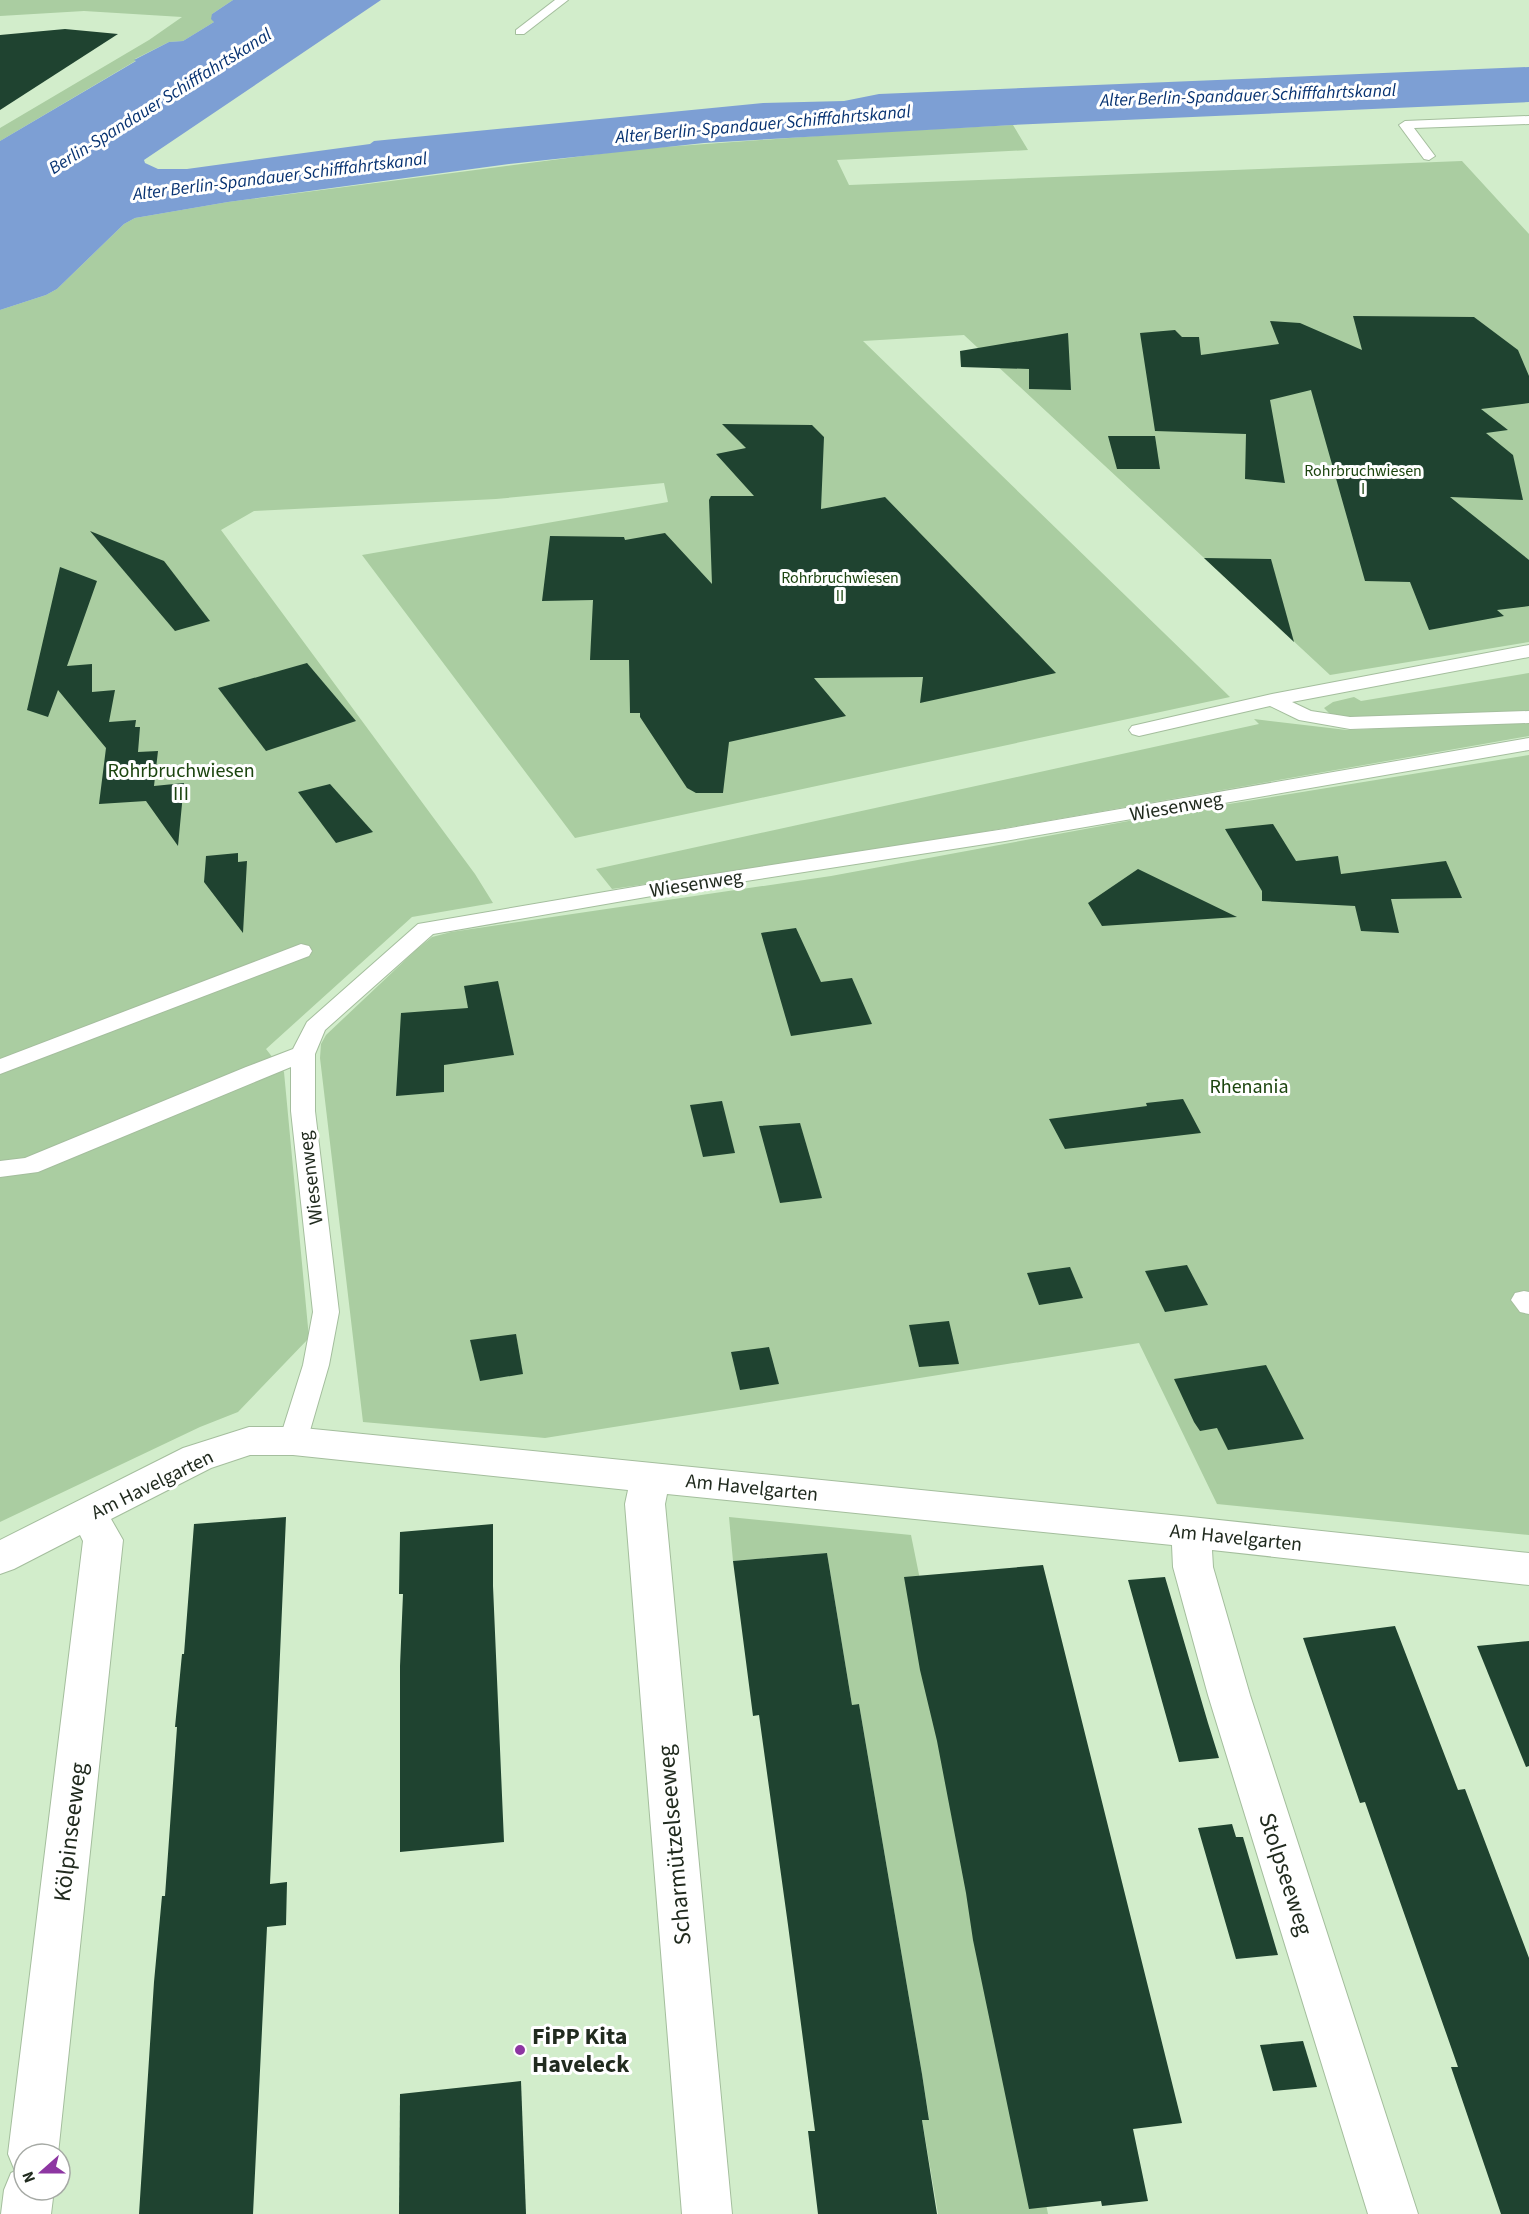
<svg xmlns="http://www.w3.org/2000/svg" width="1529" height="2214" viewBox="0 0 1529 2214" font-family="'Source Sans 3',sans-serif">
	<style>
		.green { fill: #aacda1 }
		.water { fill: #7d9fd4 }
		.building { fill: #1f4330 }
		.lines { fill: none; stroke-linecap: round; stroke-linejoin: round }
		.lane-casing { stroke: #a4be9d; stroke-width: 2 }
		.street-casing { stroke: #a4be9d; stroke-width: 2 }
		.lane { fill: #fff; fill-rule: evenodd }
		.street { fill: #fff; fill-rule: evenodd }
		.poi-dot { fill: #8d36a2; stroke: #fff; stroke-width: 2 }
		.labels { text-anchor: middle; stroke-width: 6; stroke-linejoin: round; paint-order: stroke }
		.far-park-label { font-size: 16px; fill: #1c450f; stroke: #fff }
		.far-water-label { font-size: 18px; font-style: italic; fill: #083372; stroke: #fff }
		.park-label { font-size: 20px; fill: #1c450f; stroke: #fff }
		.street-label { font-size: 20px; fill: #212b1f; stroke: #fff }
		.near-street-label { font-size: 24px; fill: #212b1f; stroke: #fff }
		.near-poi-label { font-size: 24px; font-weight: bold; fill: #212b1f; stroke: #fff; text-anchor: start }
	</style>
	<rect width="100%" height="100%" fill="#d2edcb"/>
	<g class="green">
		<polygon points="0,0 233,0 212,14 214,22 183,41 169,42 135,59 137,60 0,141 0,128 149,40 182,17 84,11 0,16"/>
		<polygon points="1013,125 1028,150 837,160 849,185 1462,161 1529,234 1529,642 1330,675 964,335 863,341 1230,697 575,838 362,555 668,502 664,483 496,499 254,511 221,530 475,874 493,903 412,917 266,1049 284,1072 309,1338 238,1412 200,1427 0,1522 0,310 46,295 57,289 124,224 135,218 228,202 637,149 858,133"/>
		<polygon points="1529,673 1529,711 1354,717 1330,714 1324,708 1333,702 1354,697 1361,701"/>
		<polygon points="1254,719 1347,730 1529,723 1529,736 875,851 612,889 596,869 1259,724"/>
		<polygon points="1529,755 1529,1535 1217,1504 1139,1343 545,1438 363,1422 320,1058 321,1044 326,1035 417,949 432,937 451,932 831,876 1161,815"/>
		<polygon points="729,1517 911,1535 1048,2214 938,2214 922,2120 929,2119 922,2074 859,1704 852,1705 827,1553 733,1561"/>
	</g>
	<polygon class="water" points="233,0 381,0 144,160 145,163 158,169 187,169 370,144 374,141 763,103 844,101 879,94 1529,67 1529,102 1013,125 704,143 509,164 228,202 135,218 124,224 57,289 46,295 0,310 0,141 136,61 134,60 169,42 183,41 214,22 211,19 212,14"/>
	<g class="building">
		<polygon points="65,29 118,34 0,110 0,35"/>
		<polygon points="1353,316 1474,317 1518,350 1529,376 1529,403 1481,409 1508,430 1486,433 1513,455 1523,500 1450,497 1529,560 1529,606 1497,610 1504,616 1429,630 1410,582 1365,581 1311,390 1270,400 1285,483 1245,479 1246,434 1155,431 1140,333 1175,330 1182,337 1199,337 1201,355 1279,344 1270,321 1300,323 1362,350"/>
		<polygon points="1068,333 1071,390 1029,389 1029,369 961,367 960,351"/>
		<polygon points="722,424 812,425 824,437 821,509 885,497 1056,673 920,703 923,677 814,678 846,716 729,742 723,793 696,793 687,788 640,717 640,713 630,713 629,660 590,660 593,600 542,601 550,536 624,537 625,540 665,533 712,584 709,500 711,496 754,496 716,454 746,448"/>
		<polygon points="1108,436 1155,436 1160,469 1117,469"/>
		<polygon points="90,531 164,561 210,621 175,631"/>
		<polygon points="1204,558 1271,559 1294,642"/>
		<polygon points="60,567 97,581 67,666 92,664 92,692 115,690 109,722 136,720 135,727 140,727 138,752 158,751 154,786 184,783 178,846 146,801 99,804 106,748 58,690 48,717 27,710"/>
		<polygon points="307,663 356,721 266,751 218,688"/>
		<polygon points="330,784 373,832 336,843 298,792"/>
		<polygon points="1273,824 1296,861 1338,856 1341,874 1446,861 1462,898 1391,899 1399,933 1361,931 1355,906 1262,901 1262,891 1225,829"/>
		<polygon points="238,853 238,862 247,861 243,933 204,882 206,856"/>
		<polygon points="1138,869 1237,917 1102,926 1088,903"/>
		<polygon points="796,928 821,982 852,978 872,1024 791,1036 761,933"/>
		<polygon points="498,981 514,1055 444,1065 444,1092 396,1096 401,1013 468,1008 464,986"/>
		<polygon points="1183,1099 1201,1133 1065,1149 1049,1119 1147,1106 1146,1103"/>
		<polygon points="722,1101 735,1153 703,1157 690,1105"/>
		<polygon points="800,1123 822,1198 780,1203 759,1126"/>
		<polygon points="1187,1265 1208,1305 1165,1312 1145,1271"/>
		<polygon points="1070,1267 1083,1298 1039,1305 1027,1273"/>
		<polygon points="949,1321 959,1364 919,1367 909,1325"/>
		<polygon points="516,1334 523,1374 480,1381 470,1340"/>
		<polygon points="769,1347 779,1384 740,1390 731,1352"/>
		<polygon points="1266,1365 1304,1439 1228,1450 1217,1428 1200,1431 1194,1422 1174,1379"/>
		<polygon points="286,1517 270,1884 287,1882 286,1925 267,1927 253,2214 139,2214 154,1982 162,1896 165,1896 177,1727 175,1727 182,1654 184,1654 194,1524"/>
		<polygon points="493,1524 493,1586 504,1842 400,1852 400,1666 403,1594 399,1594 400,1532"/>
		<polygon points="827,1553 852,1705 859,1704 922,2074 929,2120 922,2120 937,2214 818,2214 808,2131 815,2131 788,1925 759,1715 753,1716 733,1561"/>
		<polygon points="1043,1565 1182,2123 1133,2129 1148,2201 1102,2206 1101,2201 1029,2209 973,1940 966,1893 937,1741 920,1670 904,1577"/>
		<polygon points="1165,1577 1208,1723 1219,1758 1179,1762 1128,1580"/>
		<polygon points="1395,1626 1458,1790 1465,1789 1529,1958 1529,2214 1501,2214 1451,2067 1458,2067 1365,1802 1360,1803 1303,1638"/>
		<polygon points="1529,1641 1529,1766 1526,1767 1477,1646"/>
		<polygon points="1232,1824 1236,1837 1243,1837 1278,1955 1236,1959 1198,1828"/>
		<polygon points="1303,2041 1317,2087 1273,2091 1260,2045"/>
		<polygon points="521,2081 526,2214 399,2214 400,2094"/>
	</g>
	<g class="lines">
		<defs>
			<g id="lane">
				<polygon points="555,0 568,0 524,34 516,34 516,30"/>
				<polygon points="1529,116 1529,124 1414,128 1435,156 1429,160 1424,159 1399,125 1405,121"/>
				<polygon points="1529,645 1529,657 1292,702 1311,711 1350,717 1529,711 1529,723 1350,729 1299,720 1270,706 1139,736 1132,734 1129,730 1132,726 1272,694"/>
				<polygon points="1529,738 1529,750 1005,841 669,893 433,934 325,1030 315,1054 315,1111 339,1312 329,1365 307,1441 303,1448 293,1451 283,1448 279,1441 303,1365 313,1312 291,1111 291,1067 38,1172 0,1177 0,1161 25,1158 246,1067 293,1049 307,1022 418,924 669,881 1005,829"/>
				<polygon points="301,944 309,946 312,951 309,956 0,1074 0,1059"/>
				<polygon points="1524,1291 1529,1292 1529,1314 1520,1312 1511,1300 1515,1293"/>
			</g>
			<polygon id="street" points="249,1427 293,1427 1191,1517 1529,1553 1529,1585 1212,1550 1213,1567 1250,1695 1418,2214 1368,2214 1208,1695 1173,1567 1172,1545 667,1494 665,1504 732,2214 682,2214 625,1504 628,1490 293,1455 250,1455 211,1468 111,1519 123,1540 58,2154 24,2154 24,2190 54,2190 51,2214 1,2214 4,2190 11,2173 15,2171 8,2154 83,1541 80,1535 14,1569 0,1574 0,1540 183,1448"/>
		</defs>
		<use href="#lane" class="lane-casing"/>
		<use href="#street" class="street-casing"/>
		<use href="#lane" class="lane"/>
		<use href="#street" class="street"/>
	</g>
	<circle class="poi-dot" cx="520" cy="2050" r="6"/>
	<g class="labels">
		<g class="far-park-label">
			<text x="1363" y="476">Rohrbruchwiesen<tspan x="1363" dy="18">I</tspan></text>
			<text x="840" y="583">Rohrbruchwiesen<tspan x="840" dy="18">II</tspan></text>
		</g>
		<g class="far-water-label">
			<text transform="translate(1248 95) rotate(-2)" y="6">Alter Berlin-Spandauer Schifffahrtskanal</text>
			<text transform="translate(160 101) rotate(-32)" y="6">Berlin-Spandauer Schifffahrtskanal</text>
			<text transform="translate(763 124) rotate(-5)" y="6">Alter Berlin-Spandauer Schifffahrtskanal</text>
			<text transform="translate(280 176) rotate(-7)" y="6">Alter Berlin-Spandauer Schifffahrtskanal</text>
		</g>
		<g class="park-label">
			<text x="181" y="777">Rohrbruchwiesen<tspan x="181" dy="23">III</tspan></text>
			<text x="1249" y="1093">Rhenania</text>
		</g>
		<g class="street-label">
			<text transform="translate(1176 806) rotate(-10)" y="7">Wiesenweg</text>
			<text transform="translate(696 883) rotate(-9)" y="7">Wiesenweg</text>
			<text transform="translate(310 1178) rotate(-97)" y="7">Wiesenweg</text>
			<text transform="translate(152 1484) rotate(-26)" y="7">Am Havelgarten</text>
			<text transform="translate(752 1487) rotate(6)" y="7">Am Havelgarten</text>
			<text transform="translate(1236 1537) rotate(6)" y="7">Am Havelgarten</text>
		</g>
		<g class="near-street-label">
			<text transform="translate(70 1832) rotate(-83)" y="8">Kölpinseeweg</text>
			<text transform="translate(674 1845) rotate(-95)" y="8">Scharmützelseeweg</text>
			<text transform="translate(1286 1874) rotate(72)" y="8">Stolpseeweg</text>
		</g>
		<g class="near-poi-label">
			<text x="532" y="2044">FiPP Kita<tspan x="532" dy="28">Haveleck</tspan></text>
		</g>
	</g>
	<g transform="translate(42 2172) rotate(249)"><circle r="28" fill="#ffffff" stroke="#a6aaa5" stroke-width="1.5"/>
	<path d="M0-4.5L10 22L0 15L-10 22Z" fill="#8d36a2"/>
	<text y="-9" font-size="16" font-weight="bold" text-anchor="middle" fill="#212b1f">N</text>
	</g>
</svg>
